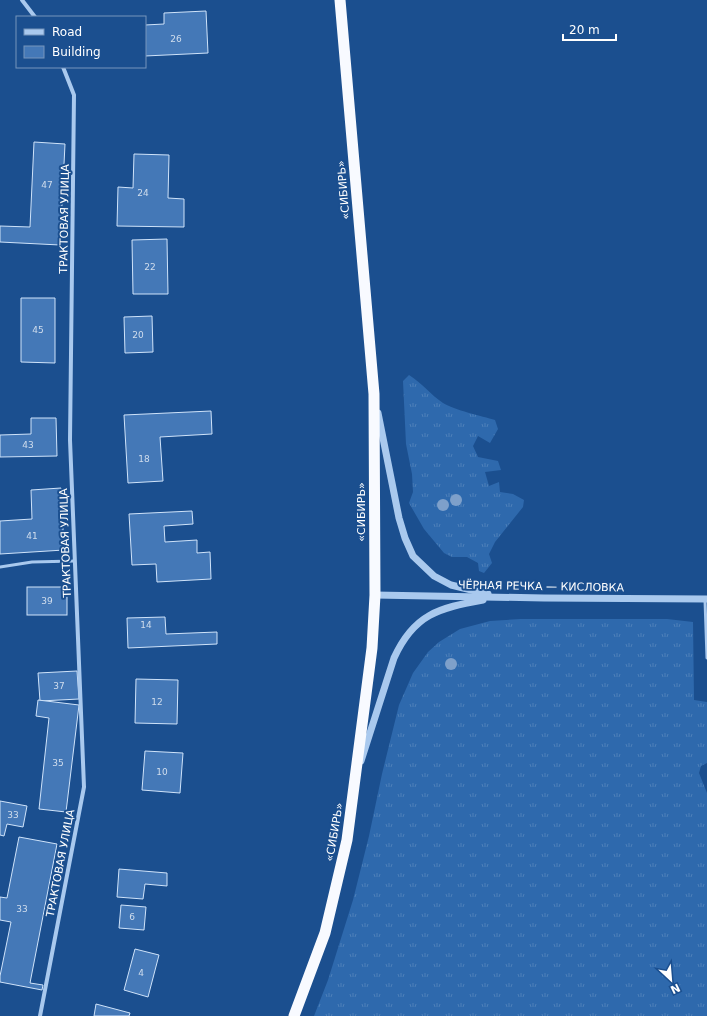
<svg xmlns="http://www.w3.org/2000/svg" width="707" height="1016" viewBox="0 0 707 1016" font-family="'DejaVu Sans',sans-serif">
	<style>
		.grass { fill: url(#grass-tufts) }
		.building { fill: #4478b7; stroke: #cfe3fa }
		.lines { fill: none; stroke-linecap: round; stroke-linejoin: round }
		.service { stroke: #a9c9ee; stroke-width: 3 }
		.minor { stroke: #a9c9ee; stroke-width: 4 }
		.tertiary { stroke: #a9c9ee; stroke-width: 7 }
		.trunk { stroke: #f8faff; stroke-width: 11 }
		.tree { fill: #7ea0ca }
		.labels { text-anchor: middle; stroke-width: 4; stroke-linejoin: round; paint-order: stroke }
		.number-label { font-size: 9px; fill: #d0dded }
		.street-label { font-size: 11px; fill: #fff; stroke: #1b4f8f }
	</style>
	<defs>
		<pattern id="grass-tufts" width="24" height="20" patternUnits="userSpaceOnUse"><rect width="24" height="20" fill="#2e69ad"/><path d="M3 7l-1-3M5 7V3M7 7l1-3M15 17l-1-3M17 17v-4M19 17l1-3" fill="none" stroke="#4d80b9"/></pattern>
	</defs>
	<rect width="100%" height="100%" fill="#1b4f8f"/>
	<g class="grass">
		<path d="M409,375c13,8 22,20 34,28 11,7 39,13 52,17l3,9 -8,14 -12,-7 -5,10 5,11 20,4 3,9 -16,2 4,14 10,-4 1,10 13,2 11,6 -1,7 -28,35 -6,12 3,9 -8,10 -5,-2 -1,-8 -11,-6h-15l-8,-4 -20,-24 -15,-26 4,-11 -1,-18 -6,-30 -3,-63z"/>
		<polygon points="521,619 667,619 693,622 694,700 707,702 707,763 701,766 699,773 707,793 707,1016 314,1016 328,980 353,900 369,836 382,774 399,705 413,673 428,652 439,642 460,629 490,621"/>
	</g>
	<g class="building">
		<polygon points="206,11 208,53 145,56 145,25 164,24 164,13"/>
		<polygon points="34,142 65,144 60,245 0,242 0,226 30,227"/>
		<polygon points="134,154 169,155 168,198 184,199 184,227 117,226 118,187 133,188"/>
		<polygon points="167,239 168,294 133,294 132,240"/>
		<polygon points="21,298 55,298 55,363 21,362"/>
		<polygon points="152,316 153,352 125,353 124,317"/>
		<polygon points="211,411 212,434 160,437 163,481 128,483 124,415"/>
		<polygon points="31,418 56,418 57,456 0,457 0,435 31,434"/>
		<polygon points="61,488 64,550 0,554 0,521 32,519 31,490"/>
		<polygon points="192,511 193,524 164,526 165,542 197,540 197,553 210,552 211,579 157,582 156,564 132,565 129,514"/>
		<rect x="27" y="587" width="40" height="28"/>
		<polygon points="165,617 166,634 217,632 217,644 128,648 127,618"/>
		<polygon points="77,671 79,699 40,701 38,673"/>
		<polygon points="136,679 178,680 177,724 135,723"/>
		<polygon points="38,700 79,705 66,812 39,809 49,718 36,716"/>
		<polygon points="145,751 183,753 180,793 142,790"/>
		<polygon points="0,801 27,806 23,827 7,824 4,836 0,835"/>
		<polygon points="19,837 57,844 30,983 43,985 42,990 0,982 0,976 11,922 0,920 0,897 7,898"/>
		<polygon points="119,869 167,873 167,886 145,884 143,899 117,897"/>
		<polygon points="121,905 146,907 144,930 119,928"/>
		<polygon points="135,949 159,955 148,997 124,990"/>
		<polygon points="96,1004 130,1013 129,1016 94,1016"/>
	</g>
	<g class="lines">
		<g class="service">
			<polyline points="0,567 32,562 74,561"/>
			<polyline points="705,600 707,658"/>
		</g>
		<g class="minor">
			<polyline points="22,0 35,17"/>
			<polyline points="40,1016 84,787 70,440 74,95 63,67"/>
		</g>
		<g class="tertiary">
			<polyline points="378,413 399,518 405,538 413,556 434,576 451,585 488,594"/>
			<polyline points="375,595 544,598 707,599"/>
			<path d="M361,761l33,-103c20,-44 45,-50 89,-58"/>
		</g>
		<polyline class="trunk" points="294,1016 325,933 347,840 372,648 375,595 374,394 340,0"/>
	</g>
	<g class="tree">
		<circle cx="456" cy="500" r="6"/>
		<circle cx="443" cy="505" r="6"/>
		<circle cx="451" cy="664" r="6"/>
	</g>
	<g class="labels">
		<g class="number-label">
			<text x="176" y="42">26</text>
			<text x="47" y="188">47</text>
			<text x="143" y="196">24</text>
			<text x="150" y="270">22</text>
			<text x="38" y="333">45</text>
			<text x="138" y="338">20</text>
			<text x="28" y="448">43</text>
			<text x="144" y="462">18</text>
			<text x="32" y="539">41</text>
			<text x="47" y="604">39</text>
			<text x="146" y="628">14</text>
			<text x="59" y="689">37</text>
			<text x="157" y="705">12</text>
			<text x="58" y="766">35</text>
			<text x="162" y="775">10</text>
			<text x="13" y="818">33</text>
			<text x="22" y="912">33</text>
			<text x="132" y="920">6</text>
			<text x="141" y="976">4</text>
		</g>
		<g class="street-label">
			<text transform="translate(343 190) rotate(-95)" y="4">«СИБИРЬ»</text>
			<text transform="translate(64 219) rotate(-89)" y="4">ТРАКТОВАЯ УЛИЦА</text>
			<text transform="translate(361 512) rotate(-90)" y="4">«СИБИРЬ»</text>
			<text transform="translate(65 543) rotate(-92)" y="4">ТРАКТОВАЯ УЛИЦА</text>
			<text transform="translate(541 586) rotate(1)" y="4">ЧЁРНАЯ РЕЧКА — КИСЛОВКА</text>
			<text transform="translate(334 832) rotate(-80)" y="4">«СИБИРЬ»</text>
			<text transform="translate(60 863) rotate(-79)" y="4">ТРАКТОВАЯ УЛИЦА</text>
		</g>
	</g>
	<rect x="16" y="16" width="130" height="52" fill="#1b4f8f" stroke="#7695bc"/>
	<rect x="24" y="29" width="20" height="6" fill="#a9c9ee" stroke="#7695bc"/>
	<text x="52" y="36" font-size="12" fill="#ffffff">Road</text>
	<rect x="24" y="46" width="20" height="12" fill="#4478b7" stroke="#7695bc"/>
	<text x="52" y="56" font-size="12" fill="#ffffff">Building</text>
	<g transform="translate(671 980) rotate(154)" stroke="#1b4f8f" stroke-width="3" paint-order="stroke">
	<path d="M0-3L7 15L0 10L-7 15Z" fill="#ffffff"/>
	<text y="-6" font-size="11" font-weight="bold" text-anchor="middle" fill="#ffffff">N</text>
	</g>
	<path d="M563 34v6h53v-6" fill="none" stroke="#ffffff" stroke-width="2"/>
	<text x="569" y="34" font-size="12" fill="#ffffff" stroke="#1b4f8f" stroke-width="3" paint-order="stroke">20 m</text>
</svg>
